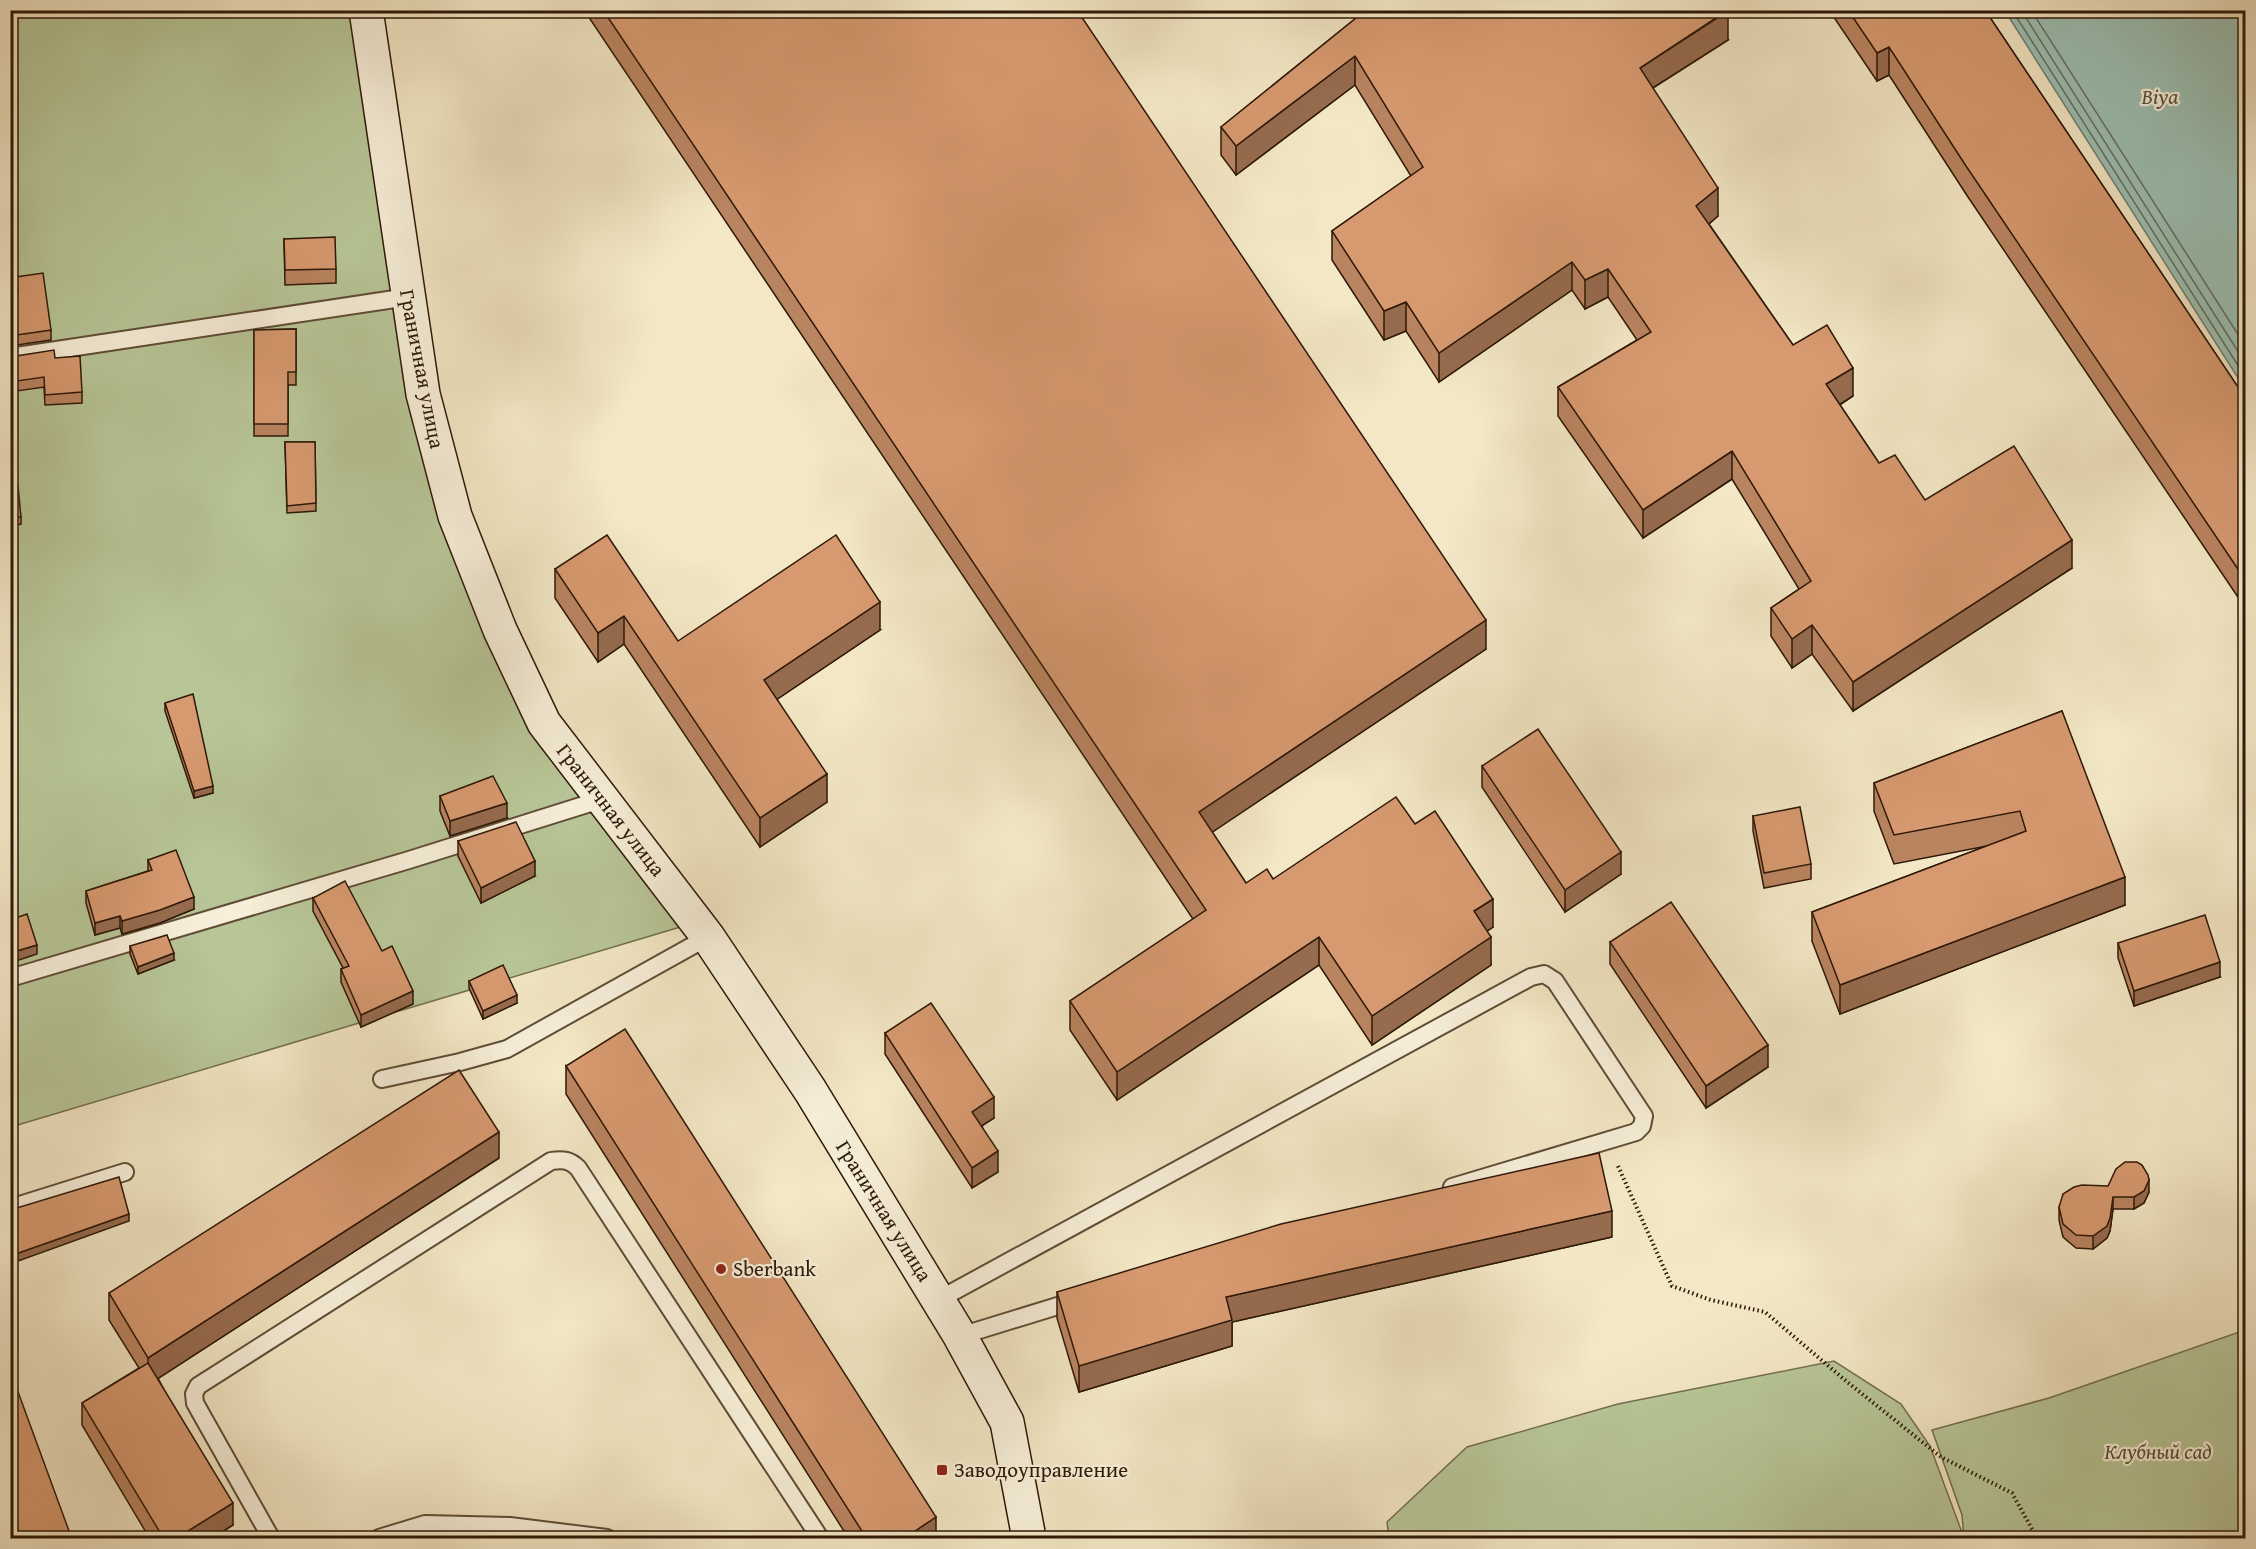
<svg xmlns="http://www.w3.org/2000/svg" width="2256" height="1549" viewBox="0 0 2256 1549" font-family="'Gentium Book Plus',serif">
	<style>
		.green { fill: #b8c697; stroke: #736f4f; stroke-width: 1.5 }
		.water { fill: #9bc0b4; stroke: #6f7d6f; stroke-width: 1.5 }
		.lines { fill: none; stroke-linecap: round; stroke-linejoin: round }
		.shore { stroke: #646c5e; stroke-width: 1.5 }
		.lane-casing { stroke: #5f4c36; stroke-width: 20 }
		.secondary-casing { stroke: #2e1807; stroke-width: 36 }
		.path { stroke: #2e1807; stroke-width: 4; stroke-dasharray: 1.5 3; stroke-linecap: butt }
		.lane { stroke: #f7efd9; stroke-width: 16 }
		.secondary { stroke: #f7efd9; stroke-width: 33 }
		.wall { fill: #b98460; stroke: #2e1807; stroke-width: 1.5 }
		.shaded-wall { fill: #966b4e; stroke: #2e1807; stroke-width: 1.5 }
		.building { fill: #d79970; stroke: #2e1807; stroke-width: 1.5 }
		.poi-dot { fill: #8f2418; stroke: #f7efd9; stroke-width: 2 }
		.labels { text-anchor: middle; stroke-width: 4.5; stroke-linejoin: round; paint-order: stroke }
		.street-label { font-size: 21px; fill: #2e1807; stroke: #f7efd9 }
		.poi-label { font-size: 21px; fill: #2e1807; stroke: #f7efd9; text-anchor: start }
		.park-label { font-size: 21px; font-style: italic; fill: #574c32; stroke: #f7efd9 }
		.water-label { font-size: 22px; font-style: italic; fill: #545344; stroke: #f7efd9 }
	</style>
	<rect width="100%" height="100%" fill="#f3e7c5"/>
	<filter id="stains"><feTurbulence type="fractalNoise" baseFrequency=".00333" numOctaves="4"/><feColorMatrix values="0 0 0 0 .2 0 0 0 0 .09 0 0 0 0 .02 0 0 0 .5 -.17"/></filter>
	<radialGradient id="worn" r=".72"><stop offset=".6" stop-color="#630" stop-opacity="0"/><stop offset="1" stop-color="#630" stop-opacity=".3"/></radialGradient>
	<g class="green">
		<polygon points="11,11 366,11 423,394 500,630 697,922 11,1127"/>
		<polygon points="2245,1330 2245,1538 1389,1538 1387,1522 1467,1447 1618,1404 1834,1361 1901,1404 1930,1446 1964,1538 1962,1515 1932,1430 2049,1398"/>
	</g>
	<polygon class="water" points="2005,11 2245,11 2245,389"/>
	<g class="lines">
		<g class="shore">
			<polyline points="2012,10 2246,378"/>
			<polyline points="2021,10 2246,364"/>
			<polyline points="2031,10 2246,347"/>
		</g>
		<defs>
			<g id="lane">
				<polyline points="10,357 408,297"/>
				<polyline points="10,978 409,860 603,799"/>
				<polyline points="382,1079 460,1062 507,1049 708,937"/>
				<polyline points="10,1208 125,1172"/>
				<polyline points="938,1300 1531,977 1544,974 1555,981 1644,1116 1642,1126 1636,1132 1452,1187"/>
				<polyline points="960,1336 1077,1300"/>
				<path d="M271,1538l-76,-135 -1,-9 4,-8 353,-225c12,-2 19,-1 27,7l242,370"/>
				<polyline points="379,1538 425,1524 510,1526 607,1538"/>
			</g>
			<polyline id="secondary" points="366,10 423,394 455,516 500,630 544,723 708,937 810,1090 960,1336 1007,1422 1029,1538"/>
		</defs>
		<use href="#lane" class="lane-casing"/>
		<use href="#secondary" class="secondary-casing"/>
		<polyline class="path" points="1618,1166 1672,1286 1711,1300 1765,1312 1846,1381 1941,1457 2012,1493 2037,1538"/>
		<use href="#lane" class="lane"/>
		<use href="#secondary" class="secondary"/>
	</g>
	<g class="wall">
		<polygon points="584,10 1077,10 1486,649 1212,832 1246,883 1273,879 1415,824 1493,927 1487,931 1491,965 1372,1045 1319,965 1117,1100 1070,1030 1070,1001 1193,919"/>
		<polygon points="1366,10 1728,40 1653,88 1718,216 1709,224 1793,345 1853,396 1840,405 1879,463 1925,500 2072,568 1853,711 1812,654 1792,668 1771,636 1771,608 1799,589 1732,479 1643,538 1558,416 1558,387 1637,340 1608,297 1585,309 1572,290 1439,382 1406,331 1384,340 1332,260 1332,231 1411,176 1355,85 1236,175 1221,155 1221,127"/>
		<polygon points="1829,10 1985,10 2246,399 2246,609 1966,194 1889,75 1877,81"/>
		<polygon points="284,239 336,269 336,283 285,285"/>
		<polygon points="16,277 51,330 51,340 10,346 10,290 17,289"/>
		<polygon points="296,329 296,385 288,385 288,436 254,436 254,330"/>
		<polygon points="10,357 55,358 82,392 82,403 45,405 44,387 10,392"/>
		<polygon points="285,442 315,442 316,511 287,513"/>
		<polygon points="10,487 21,517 21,524 10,526"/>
		<polygon points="555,569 678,641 880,630 777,699 827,802 760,847 624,644 598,662 555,598"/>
		<polygon points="165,703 213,793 194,798 165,711"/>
		<polygon points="2062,711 2125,905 1840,1014 1812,941 1812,912 1987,846 1894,864 1874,811 1874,783"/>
		<polygon points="1482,766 1621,874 1565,912 1482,787"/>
		<polygon points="440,796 507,818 450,836 440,811"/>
		<polygon points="1753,816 1811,864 1811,879 1764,888 1753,831"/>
		<polygon points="458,841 535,876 481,903 458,856"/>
		<polygon points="148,860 194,909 160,923 122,934 120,928 95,935 86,903 86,891 148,871"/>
		<polygon points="313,898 382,951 413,1004 361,1027 341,982 341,969 343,968 313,911"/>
		<polygon points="1610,942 1768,1067 1706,1108 1610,964"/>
		<polygon points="2118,943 2220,977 2134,1006 2118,958"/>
		<polygon points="130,946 174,960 138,974 130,954"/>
		<polygon points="469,981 517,1003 483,1019 469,988"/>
		<polygon points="885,1033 994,1118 982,1126 998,1172 972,1188 885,1054"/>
		<polygon points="566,1066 936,1539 849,1539 566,1094"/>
		<polygon points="499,1158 158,1378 233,1525 211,1539 150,1539 82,1425 82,1403 139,1368 109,1320 109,1293"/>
		<polygon points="2108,1186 2149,1192 2144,1203 2134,1209 2113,1209 2110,1231 2107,1238 2093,1249 2076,1248 2063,1237 2059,1220 2059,1207"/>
		<polygon points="1612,1237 1232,1322 1232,1346 1079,1392 1057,1318 1057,1292"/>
	</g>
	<g class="shaded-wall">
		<polygon points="1728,11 1728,40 1640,96 1640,68"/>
		<polygon points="1889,47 1889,75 1877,81 1877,53"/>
		<polygon points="1355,56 1355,85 1236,175 1236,146"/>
		<polygon points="1718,188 1718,216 1696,235 1696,206"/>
		<polygon points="1572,262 1572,290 1439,382 1439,353"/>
		<polygon points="1608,269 1608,297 1585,309 1585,280"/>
		<polygon points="1406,302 1406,331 1384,340 1384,311"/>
		<polygon points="1853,368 1853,396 1826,413 1826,384"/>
		<polygon points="1732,451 1732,479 1643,538 1643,510"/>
		<polygon points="2072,540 2072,568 1853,711 1853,682"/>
		<polygon points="880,602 880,630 764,708 764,680"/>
		<polygon points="624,616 624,644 598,662 598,633"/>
		<polygon points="1486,620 1486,649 1199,841 1199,812"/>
		<polygon points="1812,625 1812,654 1792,668 1792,639"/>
		<polygon points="827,774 827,802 760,847 760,818"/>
		<polygon points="213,786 213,793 194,798 194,791"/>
		<polygon points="507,803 507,818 450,836 450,821"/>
		<polygon points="1621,852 1621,874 1565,912 1565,890"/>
		<polygon points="535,861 535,876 481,903 481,888"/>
		<polygon points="2125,877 2125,905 1840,1014 1840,985"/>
		<polygon points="194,897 194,909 160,923 122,934 122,921"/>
		<polygon points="1493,899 1493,927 1474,940 1474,911"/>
		<polygon points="120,916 120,928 95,935 95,923"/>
		<polygon points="1319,937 1319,965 1117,1100 1117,1072"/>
		<polygon points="1491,937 1491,965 1372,1045 1372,1016"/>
		<polygon points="37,945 37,954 10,963 10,953"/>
		<polygon points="174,953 174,960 138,974 138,967"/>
		<polygon points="2220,962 2220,977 2134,1006 2134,991"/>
		<polygon points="413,991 413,1004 361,1027 361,1015"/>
		<polygon points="517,995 517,1003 483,1019 483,1011"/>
		<polygon points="1768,1045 1768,1067 1706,1108 1706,1086"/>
		<polygon points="994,1097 994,1118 972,1132 972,1112"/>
		<polygon points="499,1132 499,1158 148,1385 148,1358"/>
		<polygon points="998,1151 998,1172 972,1188 972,1168"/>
		<polygon points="2149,1180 2149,1192 2144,1203 2134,1209 2134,1197"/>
		<polygon points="15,1188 15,1195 10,1197 10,1190"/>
		<polygon points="2113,1197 2113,1209 2110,1231 2107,1238 2093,1249 2093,1236"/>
		<polygon points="1612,1211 1612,1237 1232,1322 1232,1346 1079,1392 1079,1366 1226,1297"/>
		<polygon points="129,1214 129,1221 10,1264 10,1256"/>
		<polygon points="233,1503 233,1525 211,1539 175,1539"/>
		<polygon points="936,1517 936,1539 903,1539"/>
	</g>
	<g class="building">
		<polygon points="603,10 1077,10 1486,620 1199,812 1246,883 1267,869 1273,879 1396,797 1415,824 1435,811 1493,899 1474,911 1491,937 1372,1016 1319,937 1117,1072 1070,1001 1206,910"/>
		<polygon points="1366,10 1728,10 1640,68 1718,188 1696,206 1793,345 1827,325 1853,368 1826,384 1879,463 1895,455 1925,500 2014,446 2072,540 1853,682 1812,625 1792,639 1771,608 1811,581 1732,451 1643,510 1558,387 1651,332 1608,269 1585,280 1572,262 1439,353 1406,302 1384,311 1332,231 1423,167 1355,56 1236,146 1221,127"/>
		<polygon points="1848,10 1985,10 2246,399 2246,581 1966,166 1889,47 1877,53"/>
		<polygon points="335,237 336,269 285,270 284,239"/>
		<polygon points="43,273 51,330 10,336 10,290 18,289 16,277"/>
		<polygon points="296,329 296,372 288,372 288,424 254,424 254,330"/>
		<polygon points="54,350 55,358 80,356 82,392 45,395 44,377 10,382 10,357"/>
		<polygon points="285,442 315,442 316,503 287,506"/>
		<polygon points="18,486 21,517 10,518 10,487"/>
		<polygon points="607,535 678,641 836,535 880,602 764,680 827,774 760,818 624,616 598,633 555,569"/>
		<polygon points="193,694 213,786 194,791 165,703"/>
		<polygon points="2062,711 2125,877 1840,985 1812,912 2026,831 2020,811 1894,835 1874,783"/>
		<polygon points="1538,729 1621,852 1565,890 1482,766"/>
		<polygon points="493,776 507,803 450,821 440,796"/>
		<polygon points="1800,807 1811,864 1764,873 1753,816"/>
		<polygon points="516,822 535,861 481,888 458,841"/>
		<polygon points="176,850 194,897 160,910 122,921 120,916 95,923 86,891 152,870 148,860"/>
		<polygon points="345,881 382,951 392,946 413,991 361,1015 341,969 349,966 313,898"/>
		<polygon points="1671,902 1768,1045 1706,1086 1610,942"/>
		<polygon points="27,914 37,945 10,953 10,920"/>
		<polygon points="2205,915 2220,962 2134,991 2118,943"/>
		<polygon points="167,935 174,953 138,967 130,946"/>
		<polygon points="503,965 517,995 483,1011 469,981"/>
		<polygon points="931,1003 994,1097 972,1112 998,1151 972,1168 885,1033"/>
		<polygon points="625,1029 936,1517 903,1539 867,1539 566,1066"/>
		<polygon points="459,1070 499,1132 148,1358 109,1293"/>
		<polygon points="1599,1153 1612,1211 1226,1297 1232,1320 1079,1366 1057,1292 1281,1224"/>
		<polygon points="2125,1162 2137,1162 2142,1165 2148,1175 2149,1180 2144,1191 2134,1197 2113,1197 2110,1218 2107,1226 2093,1236 2076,1235 2063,1224 2059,1207 2063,1194 2074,1187 2082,1185 2108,1186 2116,1169"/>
		<polygon points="10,1168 15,1188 10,1190"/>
		<polygon points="119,1177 129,1214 10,1256 10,1210"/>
		<polygon points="148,1363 233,1503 175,1539 164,1539 82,1403"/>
		<polygon points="10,1370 72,1539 10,1539"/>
		<polygon points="428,1535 430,1539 422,1539"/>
	</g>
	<g class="poi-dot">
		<circle cx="721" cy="1269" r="6"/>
		<rect x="936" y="1464" width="12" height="12" rx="3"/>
	</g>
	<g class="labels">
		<g class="street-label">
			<text transform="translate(422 369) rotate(79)" y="7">Граничная улица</text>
			<text transform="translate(611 810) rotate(52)" y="7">Граничная улица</text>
			<text transform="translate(884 1211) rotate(58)" y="7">Граничная улица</text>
		</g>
		<g class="poi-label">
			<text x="733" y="1276">Sberbank</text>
			<text x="954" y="1477">Заводоуправление</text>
		</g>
		<g class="park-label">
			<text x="2158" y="1459">Клубный сад</text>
		</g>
		<g class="water-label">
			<text x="2160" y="104">Biya</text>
		</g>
	</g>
	<rect width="2256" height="1549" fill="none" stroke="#f3e7c5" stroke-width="36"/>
	<rect x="12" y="12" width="2232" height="1525" fill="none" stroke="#2e1807" stroke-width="3"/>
	<rect x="18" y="18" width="2220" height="1513" fill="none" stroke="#2e1807" stroke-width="1.5"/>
	<rect width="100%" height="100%" filter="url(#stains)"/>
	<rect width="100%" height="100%" fill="url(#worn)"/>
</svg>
